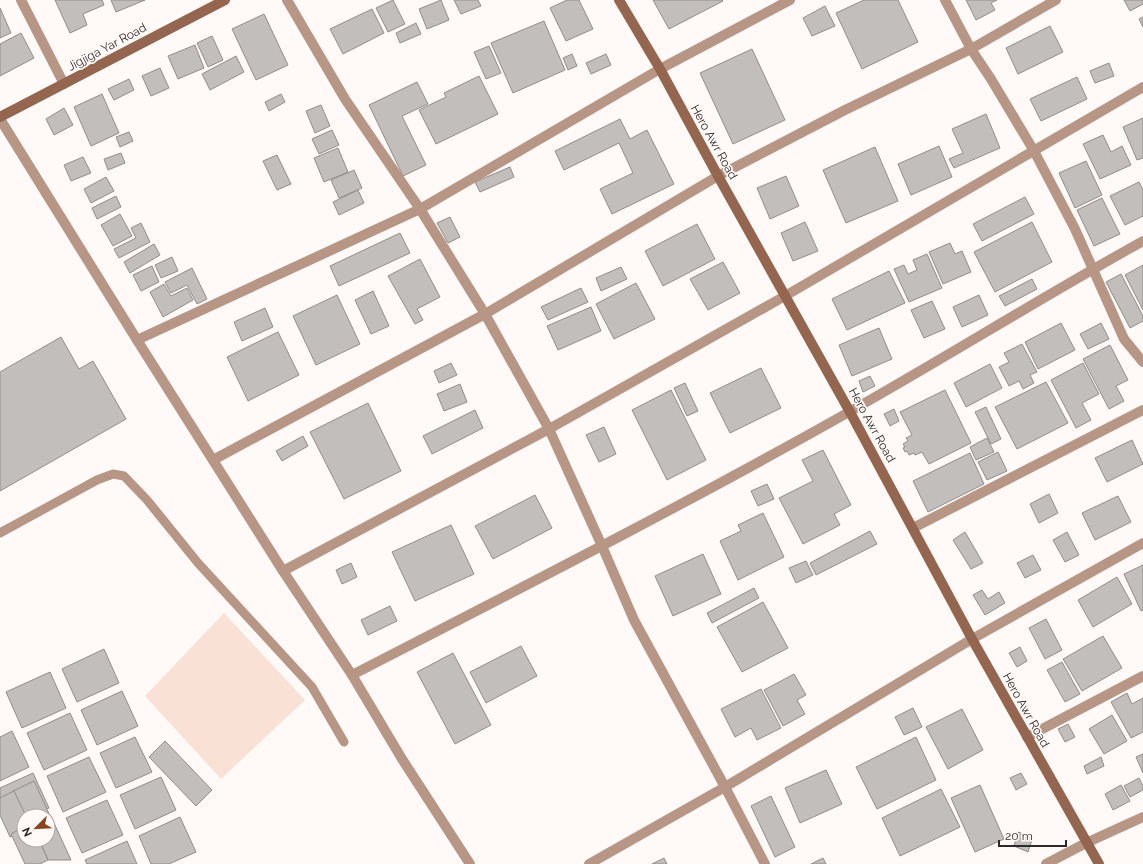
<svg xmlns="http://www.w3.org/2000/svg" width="1143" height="864" viewBox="0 0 1143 864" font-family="Raleway,sans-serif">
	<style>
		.green { fill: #f9e1d6 }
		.building { fill: #c2bebc; stroke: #918d8b }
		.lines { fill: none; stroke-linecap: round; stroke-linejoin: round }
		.lane { stroke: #b79686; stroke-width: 9 }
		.street { stroke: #b79686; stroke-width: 10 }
		.secondary { stroke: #94664f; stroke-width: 10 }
		.labels { text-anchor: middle; stroke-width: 3.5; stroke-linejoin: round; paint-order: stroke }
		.street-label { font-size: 12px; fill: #2b2929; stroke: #fffaf8 }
	</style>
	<rect width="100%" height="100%" fill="#fffaf8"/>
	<polygon class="green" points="224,613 305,700 221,779 145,696"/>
	<g class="building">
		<polygon points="55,0 102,0 104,5 83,14 87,25 70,33"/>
		<polygon points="111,0 145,0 116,12"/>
		<polygon points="393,0 405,24 388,32 376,8"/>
		<polygon points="441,0 449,20 427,29 419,9"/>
		<polygon points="454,0 478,0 481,6 461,14"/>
		<polygon points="567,0 579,0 593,29 566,41 550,8"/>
		<polygon points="653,0 722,0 723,1 669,29"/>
		<polygon points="864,0 898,0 918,42 862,69 836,13"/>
		<polygon points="966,0 997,0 991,3 995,10 976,20"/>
		<polygon points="1124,0 1143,0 1143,4 1130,11"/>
		<polygon points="825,6 835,26 812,36 803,18"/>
		<polygon points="0,8 11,33 0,38"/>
		<polygon points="372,9 384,33 343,54 330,29"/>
		<polygon points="264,14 288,65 256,80 232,29"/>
		<polygon points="1143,17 1143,27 1139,19"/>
		<polygon points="544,21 565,70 513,93 491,43"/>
		<polygon points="416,23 421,34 400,43 396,33"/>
		<polygon points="1050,26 1063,52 1018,74 1006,48"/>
		<polygon points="21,33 34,58 0,76 0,44"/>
		<polygon points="212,36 223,60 208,67 197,43"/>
		<polygon points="195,45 204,68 178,79 168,56"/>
		<polygon points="489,46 501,73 486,79 474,52"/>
		<polygon points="752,49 785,120 733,144 700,73"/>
		<polygon points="572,54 577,66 568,70 563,58"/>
		<polygon points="606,54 611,65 591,74 586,63"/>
		<polygon points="236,56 244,72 210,90 202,74"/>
		<polygon points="1109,63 1114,76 1095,83 1090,71"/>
		<polygon points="160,68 169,88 151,96 142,76"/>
		<polygon points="479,76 498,114 436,144 419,110 446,97 444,93"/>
		<polygon points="1077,77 1087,99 1041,121 1030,99"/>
		<polygon points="129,79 134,90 114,100 108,89"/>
		<polygon points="417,82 428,104 402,116 426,165 403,176 369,105"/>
		<polygon points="102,94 119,133 91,146 74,107"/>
		<polygon points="281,94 285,102 269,111 265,102"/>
		<polygon points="321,105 330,126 315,133 306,111"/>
		<polygon points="64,108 73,125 54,135 46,119"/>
		<polygon points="986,114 1000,148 954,168 949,159 963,153 952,129"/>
		<polygon points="1143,118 1143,158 1137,160 1123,127"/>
		<polygon points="620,119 630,139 647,130 674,184 612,214 600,189 633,173 619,143 564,170 555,151"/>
		<polygon points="332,130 339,145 319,154 312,139"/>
		<polygon points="129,132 133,141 120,147 116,137"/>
		<polygon points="1103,135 1111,152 1122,146 1131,165 1100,179 1083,144"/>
		<polygon points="939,146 952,177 911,195 898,164"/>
		<polygon points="875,147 898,201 846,223 823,170"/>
		<polygon points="338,148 348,172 324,182 314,158"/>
		<polygon points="121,153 125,163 108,170 104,159"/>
		<polygon points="277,155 291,184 277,190 263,161"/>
		<polygon points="83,157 91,173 71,181 64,165"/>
		<polygon points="1086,161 1102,195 1075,208 1059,173"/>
		<polygon points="510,167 514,177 480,192 475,182"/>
		<polygon points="354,170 362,188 339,198 331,180"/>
		<polygon points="786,176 799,206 770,219 757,188"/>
		<polygon points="106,177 114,191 91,203 84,189"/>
		<polygon points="1139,182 1143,190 1143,216 1125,225 1110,196"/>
		<polygon points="358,190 364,203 339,215 333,202"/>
		<polygon points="116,196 121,207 97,219 92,208"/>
		<polygon points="1025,197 1034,214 982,241 973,224"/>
		<polygon points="1102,198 1120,234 1094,246 1077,210"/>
		<polygon points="120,214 132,236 113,246 101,225"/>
		<polygon points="450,217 460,237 448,243 437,223"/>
		<polygon points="805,222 818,251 793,261 781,233"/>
		<polygon points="1032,222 1052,262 995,292 974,252"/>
		<polygon points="141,223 150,242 119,258 114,249 136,238 131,228"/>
		<polygon points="697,224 715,259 663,286 645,251"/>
		<polygon points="400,233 410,253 339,286 330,266"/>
		<polygon points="950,243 955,254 962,251 971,272 943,284 929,252"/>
		<polygon points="154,244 160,255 130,273 124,262"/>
		<polygon points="927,254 942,288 909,302 894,269 904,265 908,274 917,270 913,260"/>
		<polygon points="172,257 178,271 161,278 155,265"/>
		<polygon points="420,259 440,297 417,309 423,320 415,324 388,276"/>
		<polygon points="723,262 740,293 708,310 690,279"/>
		<polygon points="1143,265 1143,310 1125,275"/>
		<polygon points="152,266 159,282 141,291 133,275"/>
		<polygon points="621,267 627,279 601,291 596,278"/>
		<polygon points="192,268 207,299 197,304 187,285 171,293 165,282"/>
		<polygon points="889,271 905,303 847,330 832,299"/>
		<polygon points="1121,274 1143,316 1143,321 1130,328 1106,282"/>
		<polygon points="1032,279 1037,289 1005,306 999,296"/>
		<polygon points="636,283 655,319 614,339 596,304"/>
		<polygon points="164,284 171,296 187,288 193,300 163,317 150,292"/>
		<polygon points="581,288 588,302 548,320 541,307"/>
		<polygon points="373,291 389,326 371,334 355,300"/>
		<polygon points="337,295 360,344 316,365 293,316"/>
		<polygon points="979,295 988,315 962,327 953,307"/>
		<polygon points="932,301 945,329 924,338 911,310"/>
		<polygon points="591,307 601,331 558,350 547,326"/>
		<polygon points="265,308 273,327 242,341 234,322"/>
		<polygon points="1061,323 1075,350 1038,369 1025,342"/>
		<polygon points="1101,323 1109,339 1088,349 1080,334"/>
		<polygon points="879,328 892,359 852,376 839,345"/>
		<polygon points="278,332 299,375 248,401 227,357"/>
		<polygon points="61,337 79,369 93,361 126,419 0,491 0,372"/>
		<polygon points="1022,344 1037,372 1030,375 1034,383 1023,389 1019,381 1009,386 999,367 1009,362 1004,353"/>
		<polygon points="1110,345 1128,380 1116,386 1124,401 1109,409 1083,359"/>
		<polygon points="451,363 457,375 439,383 434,371"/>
		<polygon points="1083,363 1099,394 1082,403 1091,420 1076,428 1051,380"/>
		<polygon points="990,364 1002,388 966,407 954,383"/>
		<polygon points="761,368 781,408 730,433 710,393"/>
		<polygon points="870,376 875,386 863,392 859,381"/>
		<polygon points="1046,382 1068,423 1017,449 995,407"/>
		<polygon points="685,383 698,411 687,416 674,388"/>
		<polygon points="460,384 467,402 444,411 437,394"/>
		<polygon points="671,390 706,460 667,480 632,410"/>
		<polygon points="945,390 971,443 929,464 922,452 915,455 914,453 909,455 907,451 905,452 903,448 905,447 903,444 908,441 906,438 912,435 900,412"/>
		<polygon points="368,403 401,471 344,499 310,432"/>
		<polygon points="986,407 1001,439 991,444 975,412"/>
		<polygon points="894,409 899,421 890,426 884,414"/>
		<polygon points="475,410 483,428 432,454 423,436"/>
		<polygon points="604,427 616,454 599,462 586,435"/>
		<polygon points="303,436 308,446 282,461 276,451"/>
		<polygon points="987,438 994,452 976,460 970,447"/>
		<polygon points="1132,440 1143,464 1107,482 1095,458"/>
		<polygon points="823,450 851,505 834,514 840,525 803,544 779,498 813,481 802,460"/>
		<polygon points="998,452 1007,471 987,480 978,462"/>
		<polygon points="970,453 984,484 928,512 913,481"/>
		<polygon points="767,484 774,499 758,506 751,491"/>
		<polygon points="1049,494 1058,513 1039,523 1030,504"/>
		<polygon points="535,495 552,528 493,559 475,526"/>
		<polygon points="1118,496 1131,522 1095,540 1082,513"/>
		<polygon points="763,513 784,557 738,580 720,541 741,531 738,525"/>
		<polygon points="451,525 474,574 415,601 392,552"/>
		<polygon points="870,531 877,544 816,575 810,563"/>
		<polygon points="965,532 983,563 971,569 953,540"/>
		<polygon points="1067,532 1079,555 1065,562 1053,540"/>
		<polygon points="703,554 721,594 673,616 655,576"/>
		<polygon points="1033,555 1041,570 1025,578 1017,563"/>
		<polygon points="806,561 813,575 796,583 789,568"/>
		<polygon points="351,563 357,577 342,584 336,570"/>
		<polygon points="1143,565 1143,610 1141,611 1124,574"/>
		<polygon points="1117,577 1132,604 1093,627 1078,600"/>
		<polygon points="754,588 759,598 712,623 707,613"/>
		<polygon points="982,590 988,599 999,592 1005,603 985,615 973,595"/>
		<polygon points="763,602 788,648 742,672 717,627"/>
		<polygon points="390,606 397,621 368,635 361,620"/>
		<polygon points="1046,619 1062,650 1045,659 1029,628"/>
		<polygon points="1103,636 1122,668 1082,691 1063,659"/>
		<polygon points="521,646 537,676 486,703 470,672"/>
		<polygon points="1020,647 1027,661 1017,667 1009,653"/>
		<polygon points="104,649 119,683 77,702 62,669"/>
		<polygon points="453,653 491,725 455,744 417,672"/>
		<polygon points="1062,662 1080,694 1065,702 1047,670"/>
		<polygon points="50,672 66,708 22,728 6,692"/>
		<polygon points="794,674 806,695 797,700 805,714 783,726 764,690"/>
		<polygon points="761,689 781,728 757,740 751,728 735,737 721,709"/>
		<polygon points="122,691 138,726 97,745 81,710"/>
		<polygon points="1127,693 1132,704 1143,698 1143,732 1131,738 1111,702"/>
		<polygon points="913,708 922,727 904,735 895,717"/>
		<polygon points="962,709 983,750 948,769 926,727"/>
		<polygon points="70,713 87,750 44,770 27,733"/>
		<polygon points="1112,715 1127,741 1104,754 1089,729"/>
		<polygon points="1068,724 1075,737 1065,742 1058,729"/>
		<polygon points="12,731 29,767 0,781 0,737"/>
		<polygon points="135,737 152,772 116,788 100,753"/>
		<polygon points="916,737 936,780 877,809 856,767"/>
		<polygon points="165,741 212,790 196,806 149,757"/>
		<polygon points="1143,754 1143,773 1136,757"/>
		<polygon points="89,757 106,792 63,812 47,776"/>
		<polygon points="1101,757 1104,766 1087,774 1084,766"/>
		<polygon points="826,770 842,804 800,823 785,788"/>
		<polygon points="33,773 49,808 32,816 24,816 24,820 7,827 0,811 0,788"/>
		<polygon points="1021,773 1027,784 1016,790 1010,778"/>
		<polygon points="161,777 176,810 135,829 120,795"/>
		<polygon points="1139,778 1143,786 1143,790 1130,797 1124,786"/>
		<polygon points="34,781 51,818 48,819 48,816 25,816 13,791"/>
		<polygon points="980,785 1004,839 975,852 951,798"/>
		<polygon points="1121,785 1130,801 1113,810 1105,794"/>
		<polygon points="941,789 960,827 900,856 882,818"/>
		<polygon points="14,791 26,816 24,816 24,831 10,837 0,815 0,798"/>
		<polygon points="771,796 795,847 775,857 751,806"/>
		<polygon points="107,800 123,835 82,853 66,818"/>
		<polygon points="180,817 196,852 169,864 151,864 139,836"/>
		<polygon points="54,823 71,860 48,860 39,840 48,840 48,824"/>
		<polygon points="24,827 24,840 39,840 48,860 40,864 25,864 11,834"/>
		<polygon points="1018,832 1033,837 1028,852 1014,846"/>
		<polygon points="127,841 137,864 87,864 85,860"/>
		<polygon points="664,858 667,864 652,864"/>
		<polygon points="823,858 826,864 811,864"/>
	</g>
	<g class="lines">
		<polyline class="lane" points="0,533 97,480 113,474 124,476 147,500 198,563 312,687 344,742"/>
		<g class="street">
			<polyline points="21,0 64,84"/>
			<polyline points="287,0 345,99 420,209 485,314 549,429 602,546 634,620 725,787 765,864"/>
			<polyline points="945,0 971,49 991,79 1034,151 1075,229 1124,339 1143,362"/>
			<polyline points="0,119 137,340 283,571 352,675 402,759 470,864"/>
			<polyline points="137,340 420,209 660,69 790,0"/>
			<polyline points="213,460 485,314 718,176 845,110 971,49 1056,0"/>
			<polyline points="913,528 1143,410"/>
			<polyline points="283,571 549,429 785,296 1143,87"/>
			<path d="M352,675c167,-86 334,-171 497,-263 99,-56 195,-116 294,-171"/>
			<polyline points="1027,737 1143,676"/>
			<polyline points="589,864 725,787 972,639 1143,543"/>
			<polyline points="1046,864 1086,843 1143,817"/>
		</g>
		<g class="secondary">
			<polyline points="619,0 660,69 718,176 850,412 972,639 1099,864"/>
			<polyline points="0,117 225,0"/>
		</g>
	</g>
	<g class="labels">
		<g class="street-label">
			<text transform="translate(107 47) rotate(-28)" y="4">Jigjiga Yar Road</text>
			<text transform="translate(714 142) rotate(61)" y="4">Hero Awr Road</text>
			<text transform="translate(872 425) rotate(61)" y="4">Hero Awr Road</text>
			<text transform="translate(1026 710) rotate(61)" y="4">Hero Awr Road</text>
		</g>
	</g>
	<g transform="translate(36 828) rotate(246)"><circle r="19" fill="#fffaf8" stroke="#aaa6a5"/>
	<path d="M0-3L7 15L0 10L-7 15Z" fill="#8b451e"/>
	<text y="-6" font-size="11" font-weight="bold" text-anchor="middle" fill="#2b2929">N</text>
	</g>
	<path d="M999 840v6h67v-6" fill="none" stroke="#2b2929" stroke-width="2"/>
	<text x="1005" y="840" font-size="12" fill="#2b2929" stroke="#fffaf8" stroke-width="3" paint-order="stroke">20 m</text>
</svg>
